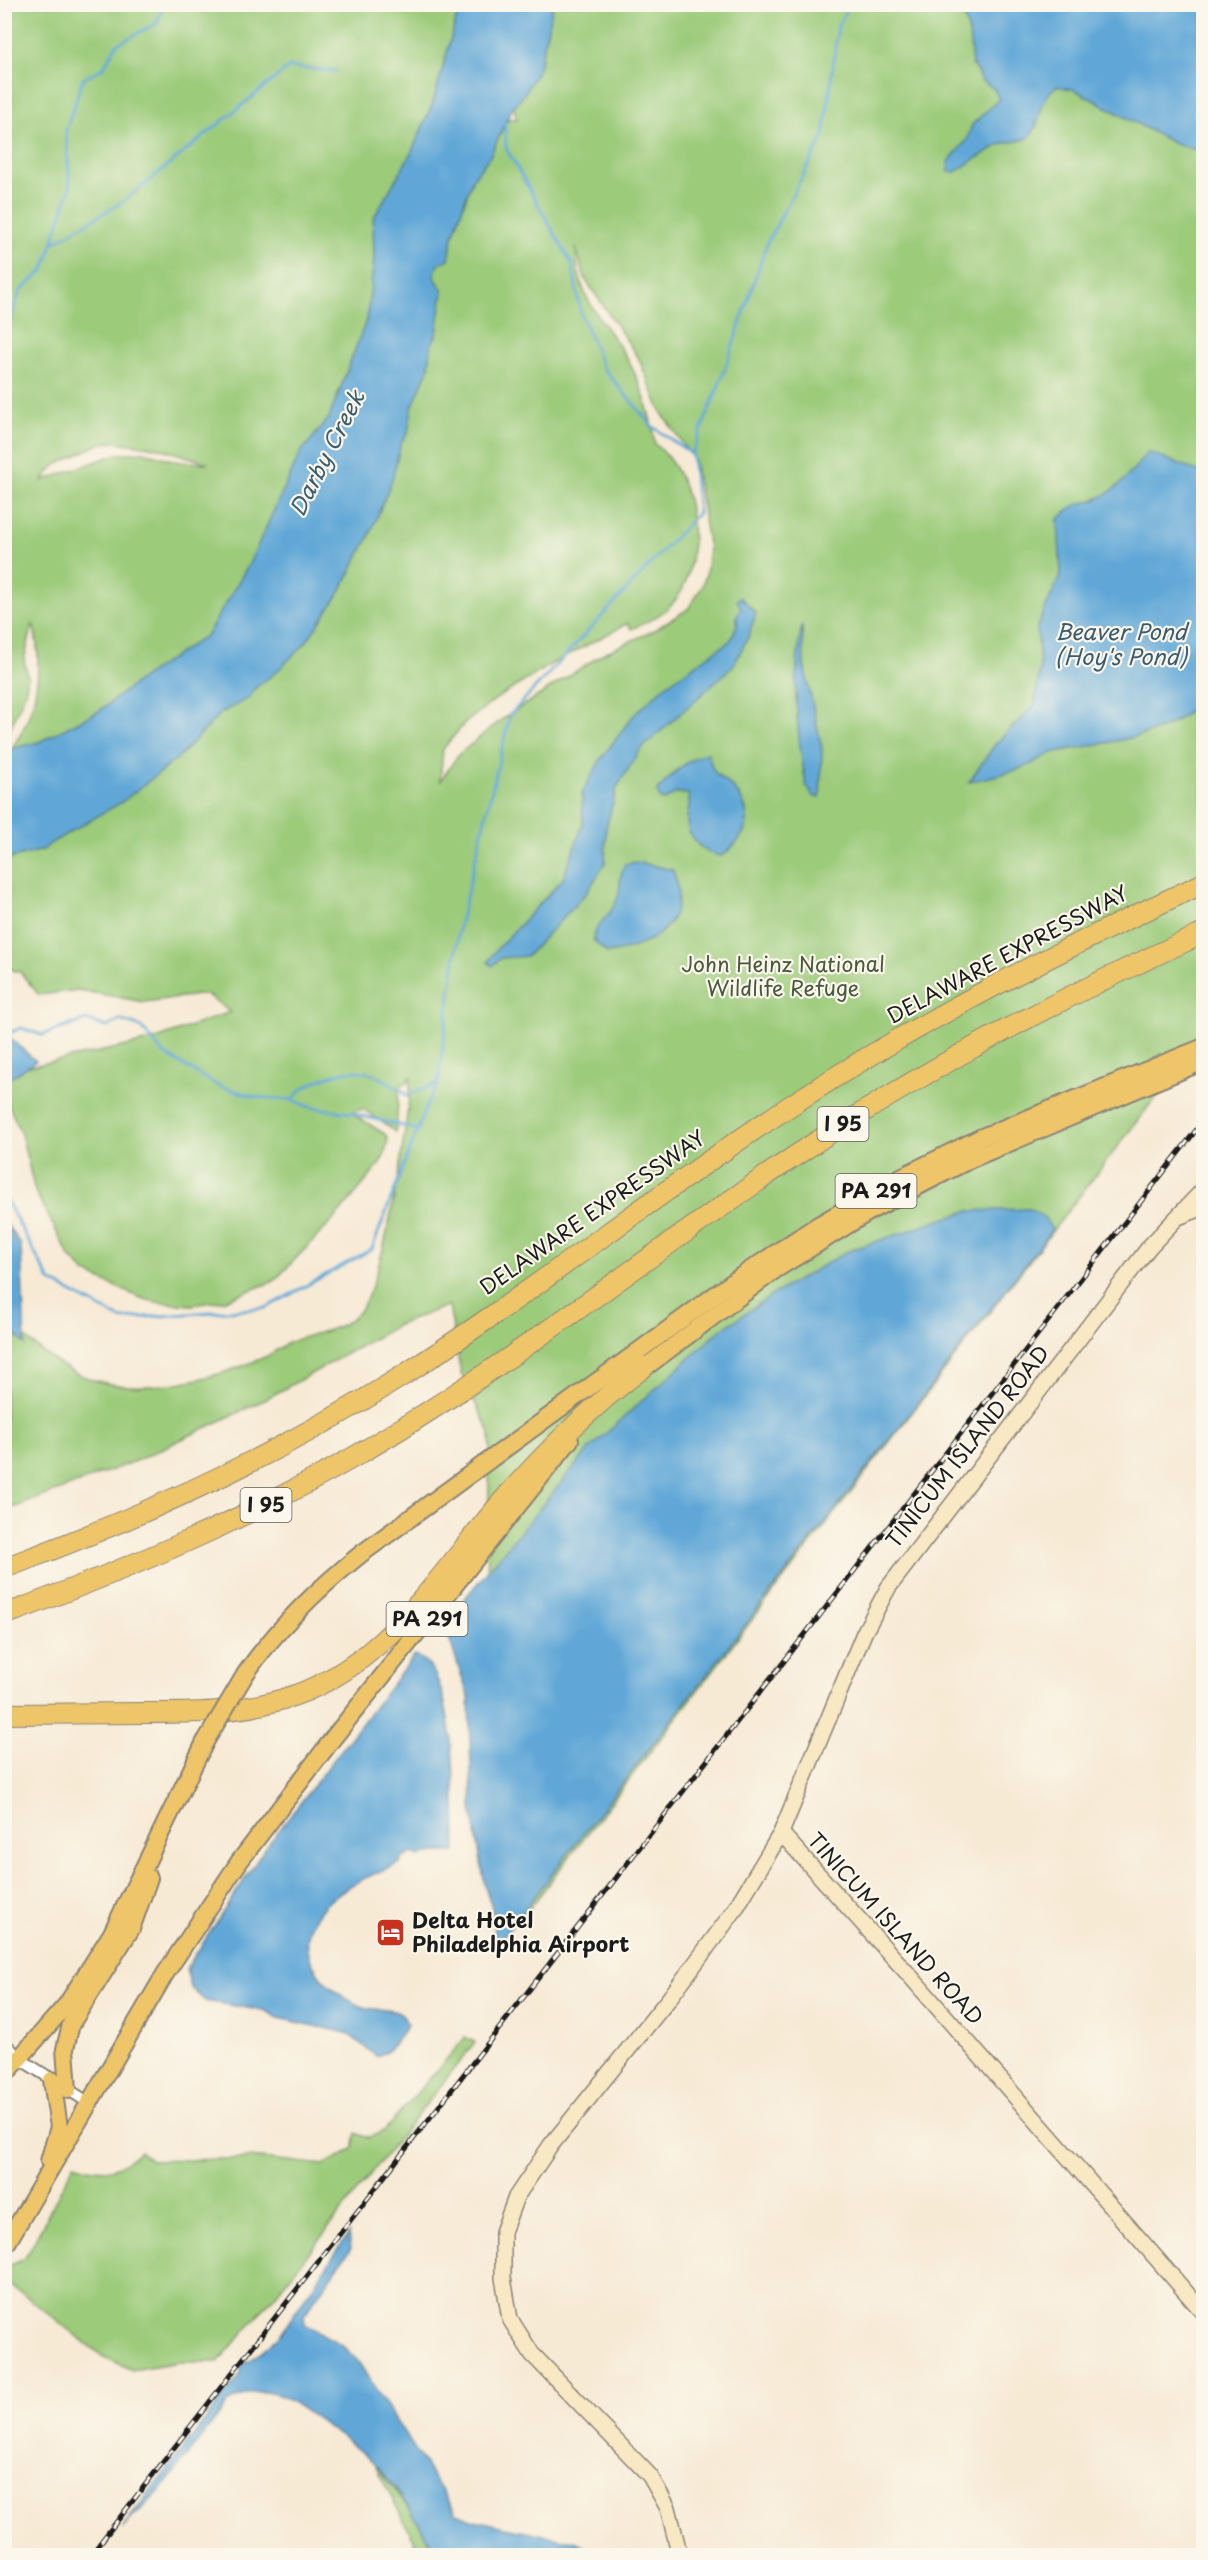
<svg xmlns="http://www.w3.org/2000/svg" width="1208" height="2560" viewBox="0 0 1208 2560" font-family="'Playpen Sans',sans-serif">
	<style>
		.green { fill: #9ccb7a; stroke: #5c744b; stroke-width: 1.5; fill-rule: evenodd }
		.water { fill: #60a7d7; stroke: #3e627a; stroke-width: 1.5 }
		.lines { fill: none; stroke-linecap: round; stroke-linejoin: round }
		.stream { stroke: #60a7d7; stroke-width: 3 }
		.street-casing { stroke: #8a8378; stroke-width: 14 }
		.secondary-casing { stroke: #8a8378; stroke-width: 18 }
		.primary-casing { stroke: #8a8378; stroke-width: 20 }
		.highway-casing { stroke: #8a8378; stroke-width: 22 }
		.street { stroke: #fff; stroke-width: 10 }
		.secondary { stroke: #f8e8c3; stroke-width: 15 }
		.primary { stroke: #eec569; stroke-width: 16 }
		.highway { stroke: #eec569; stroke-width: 20 }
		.rail-casing { stroke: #1c1c1c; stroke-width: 5 }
		.rail { stroke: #fbf7ec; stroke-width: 3; stroke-dasharray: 9; stroke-linecap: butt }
		.primary-bridge-casing { stroke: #8a8378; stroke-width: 20; stroke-linecap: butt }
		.primary-bridge { stroke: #eec569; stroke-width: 16 }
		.labels { text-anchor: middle; stroke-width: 4.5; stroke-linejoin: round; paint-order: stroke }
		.shield { fill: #fbf7ec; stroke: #5f5e5a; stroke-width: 1.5 }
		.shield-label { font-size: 20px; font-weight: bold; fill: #1c1c1c }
		.street-label { font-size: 21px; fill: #1c1c1c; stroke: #fbf7ec }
		.park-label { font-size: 21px; fill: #49593d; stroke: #fbf7ec }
		.poi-label { font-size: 21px; font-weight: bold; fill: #1c1c1c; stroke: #fbf7ec; text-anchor: start }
		.water-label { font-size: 22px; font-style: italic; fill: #3b5b70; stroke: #fbf7ec }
	</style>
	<rect width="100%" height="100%" fill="#fbf7ec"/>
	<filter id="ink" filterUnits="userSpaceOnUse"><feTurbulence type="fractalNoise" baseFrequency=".0167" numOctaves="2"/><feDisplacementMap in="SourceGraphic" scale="12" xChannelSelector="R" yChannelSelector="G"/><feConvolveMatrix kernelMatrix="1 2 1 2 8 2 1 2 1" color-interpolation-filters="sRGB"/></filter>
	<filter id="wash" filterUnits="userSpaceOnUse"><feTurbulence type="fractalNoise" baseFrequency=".008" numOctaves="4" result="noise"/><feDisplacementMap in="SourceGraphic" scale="24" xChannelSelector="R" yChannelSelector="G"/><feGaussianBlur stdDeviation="1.35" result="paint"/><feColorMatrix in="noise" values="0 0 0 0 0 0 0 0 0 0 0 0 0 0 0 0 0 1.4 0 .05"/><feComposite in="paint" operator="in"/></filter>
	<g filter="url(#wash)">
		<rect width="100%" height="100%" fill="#f7ead5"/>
		<g class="green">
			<path d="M5,5h483l-57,246 72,-127 5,-5h9l-4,-13 12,-101h678v1031l-684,886 -10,-27 -22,-311 3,-151 -29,-59 -12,-69 -51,20 -134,75 -124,59 -135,52v-193c22,22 46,44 75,57 53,24 134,5 185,-18 8,-4 15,-10 23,-14 25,-12 54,-10 72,-33 27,-37 47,-185 51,-234l-5,8 -7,3 -3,45 -33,-23 -12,4 34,21 3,5 -4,17 -7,12 -42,50 -61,63 -49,19 -33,5 -37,-3 -17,-5 -52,-24 -16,-16 -35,-66 -14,-57 -16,-38v-10l7,-13 10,-5 129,-27 79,-29 -24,-18 -62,8 -66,-12 -39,5 -19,-23 -15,-4v-176l123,-78 -122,42c30,-38 39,-86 27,-132l-9,36 4,17 -3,16 -20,48zM576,248l9,31 53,78 23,55 33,48 15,89 -3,26 -6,15 -12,19 -35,22 -49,22 -103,67 -43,35 -18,27 3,-33 21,-25 32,-25 54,-34 78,-42 3,6c20,-8 41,-19 51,-39 21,-44 11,-115 -27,-146 -5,-34 -14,-64 -32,-92 -25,-39 -46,-54 -47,-104zM116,442l43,6 49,15 -28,-1 -36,-10 -27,2 -75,27 12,-15 47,-23z"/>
			<path d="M465,2038l10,4 -197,250 -60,70h-40l-46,8 -30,-14 -80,-63 -15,-9 -3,-6 3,-11 17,-8 6,-9 44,-86c30,10 43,8 66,-13l11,10 109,-3 64,7 29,-16 3,-16 12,5 16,-7z"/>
			<polygon points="373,2462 412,2512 437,2555 422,2555"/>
		</g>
		<g class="water">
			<polygon points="460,5 553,5 539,68 523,96 512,109 490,156 472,180 453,236 449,259 438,264 434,276 443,291 437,333 431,346 429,367 412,408 408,433 401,443 392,480 369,537 337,597 304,645 275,673 254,689 249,698 221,713 177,759 122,802 51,843 43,850 5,860 5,750 39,742 99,711 146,675 207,635 249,564 301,452 329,418 367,318 374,259 373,219 411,153 433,103"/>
			<path d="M960,5h243v147l-28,-8 -100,-54 -18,-4c-19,13 -14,33 -26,49 -5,7 -19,6 -26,8 -17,6 -34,20 -50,29h-6l-1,-10 19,-22 5,-15 27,-26 -5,-10 -12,-8 -10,-17 -3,-32z"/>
			<path d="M1148,452l55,21v223c-33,46 -96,44 -147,56 -10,2 -19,10 -29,14 -18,8 -39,11 -58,16l27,-39 38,-37 6,-39 -3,-40 24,-53 -3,-54c22,-24 22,-12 45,-24 18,-9 32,-29 45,-44z"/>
			<polygon points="740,597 756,613 749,635 733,666 640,750 617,787 606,828 605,864 587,892 527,956 501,958 492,966 488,962 496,950 563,879 583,824 582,793 601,759 633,716 666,685 730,641 737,625 737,615 741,608 737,600"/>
			<path d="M802,624l2,41 18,84 -2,49 -7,-2 -7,-11c-10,-57 -14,-103 -4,-161z"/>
			<path d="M708,753c2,6 3,13 6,18 5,7 15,12 21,19 22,28 12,46 -13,66 -17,-2 -34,-16 -35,-34 -1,-11 5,-16 1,-28l-12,-1 -11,7 -5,-1 -3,-8c14,-16 31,-33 51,-38z"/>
			<path d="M637,862l36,8c19,52 -19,77 -66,83l-14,-13c2,-16 15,-22 22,-36 8,-15 2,-25 10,-40z"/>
			<polygon points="5,1034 36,1061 5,1081"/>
			<polygon points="1029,1209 1044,1217 1052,1230 507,1932 501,1938 497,1937 494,1933 492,1908 485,1886 472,1809 469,1698 447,1632 450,1616 590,1448 718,1332 774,1294 848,1251 967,1211"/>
			<polygon points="5,1222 21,1245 25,1345 5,1324"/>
			<path d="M414,1656c45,8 41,160 42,196h-22l-15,4 -6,-3 -11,5 -2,5c-27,12 -60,23 -79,47 -33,40 1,79 40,96 14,7 43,-3 46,20l-20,26 -11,4 -29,-23 -69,-15 -12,-7 -61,-10 -14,-13 -5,-19 77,-118z"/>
			<path d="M349,2233l2,15 -47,67 1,9 37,21 15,15 99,153 22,8 99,21 12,6 4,7h-156c-18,-32 -38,-67 -65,-93 -17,-17 -38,-31 -58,-45 -30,-21 -50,-37 -86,-14l-68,88 -38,37 119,-154v-7l5,-6h4l30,-26z"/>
		</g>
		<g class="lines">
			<g class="stream">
				<polyline points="505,124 506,148 572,264 581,314 603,368 653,427 692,454"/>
				<polyline points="53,243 124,201 289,67 336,71"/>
				<polyline points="4,340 20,291 44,270 70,188 66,130 83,79 103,68 117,44 157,23 163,4"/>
				<polyline points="4,1035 21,1028 42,1035 86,1020 107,1027 120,1020 141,1027 164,1054 217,1085 255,1097 293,1100 310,1107 350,1113 419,1130"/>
				<path d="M293,1100c4,-9 13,-14 22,-18 40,-19 56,-13 92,13l29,-11"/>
				<polyline points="4,1196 50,1281 121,1319 266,1308 372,1249 428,1102 438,1084 459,927 510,715 698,513 692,454 725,369 767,243 824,136 838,26 849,4"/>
			</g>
		</g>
	</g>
	<g filter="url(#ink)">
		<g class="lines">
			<defs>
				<g id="street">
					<polyline points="4,2042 20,2059"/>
					<polyline points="4,2055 20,2059 91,2104"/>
				</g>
				<g id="secondary">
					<polyline points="1178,1217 1204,1207"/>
					<polyline points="781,1833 911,1977 1204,2313"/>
					<polyline points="680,2556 668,2508 650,2476 532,2354 510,2319 503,2278 503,2232 516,2197 551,2145 668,2000 734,1911 781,1833 864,1633 888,1588 1150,1246 1204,1189"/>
				</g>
				<g id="primary">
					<polyline points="635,1375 775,1270 872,1210 971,1159 1204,1061"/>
					<path d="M246,1673c32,-46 71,-84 115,-119l380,-278 74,-49 86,-50 81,-40 222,-90"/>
					<polyline points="4,2076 67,2004 112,1933 205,1742"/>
					<polyline points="68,2090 65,2049 71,2024 131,1929 149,1878"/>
					<polyline points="49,2161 59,2127 52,2080"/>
					<polyline points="4,2248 165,1974 239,1862 334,1737 570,1440"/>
				</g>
				<g id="highway">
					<path d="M4,1568c138,-51 271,-111 395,-190 135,-86 260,-187 394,-274 131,-86 269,-155 411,-221"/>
					<path d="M4,1615c123,-46 242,-95 355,-161 154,-90 293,-203 442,-302 127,-85 262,-156 403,-219"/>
					<path d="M4,1714c47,0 94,-1 141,-1 46,0 91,0 135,-13 99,-27 151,-115 214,-189 45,-53 94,-102 150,-144"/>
				</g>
			</defs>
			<use href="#street" class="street-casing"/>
			<use href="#secondary" class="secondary-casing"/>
			<use href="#primary" class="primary-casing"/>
			<use href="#highway" class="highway-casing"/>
			<use href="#street" class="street"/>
			<use href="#secondary" class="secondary"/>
			<use href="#primary" class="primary"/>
			<use href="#highway" class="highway"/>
			<defs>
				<polyline id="rail" points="90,2556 1204,1120"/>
			</defs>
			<use href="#rail" class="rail-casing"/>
			<use href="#rail" class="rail"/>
			<defs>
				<polyline id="primary-bridge" points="205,1742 246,1673"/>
			</defs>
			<use href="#primary-bridge" class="primary-bridge-casing"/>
			<use href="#primary-bridge" class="primary-bridge"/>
		</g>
	</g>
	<defs>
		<symbol id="hotel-square" viewBox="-11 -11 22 22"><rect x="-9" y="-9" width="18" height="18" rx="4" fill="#c8321e" stroke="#fbf7ec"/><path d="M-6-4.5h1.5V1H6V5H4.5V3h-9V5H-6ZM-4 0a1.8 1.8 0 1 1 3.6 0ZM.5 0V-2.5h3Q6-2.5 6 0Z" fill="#fff"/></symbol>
	</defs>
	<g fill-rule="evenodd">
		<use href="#hotel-square" x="374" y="1916" width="33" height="33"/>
	</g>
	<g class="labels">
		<g class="shield">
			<rect x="817.5" y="1107" width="51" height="34" rx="4.5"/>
			<rect x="835.5" y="1174" width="81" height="34" rx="4.5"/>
			<rect x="240.5" y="1488" width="51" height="34" rx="4.5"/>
			<rect x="386.5" y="1602" width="81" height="34" rx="4.5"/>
		</g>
		<g class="shield-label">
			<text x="843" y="1131">I 95</text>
			<text x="876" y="1198">PA 291</text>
			<text x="266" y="1512">I 95</text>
			<text x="427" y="1626">PA 291</text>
		</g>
		<g class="street-label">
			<text transform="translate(1008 955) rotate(-28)" y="7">DELAWARE EXPRESSWAY</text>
			<text transform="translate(593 1213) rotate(-35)" y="7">DELAWARE EXPRESSWAY</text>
			<text transform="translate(968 1447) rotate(-52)" y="7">TINICUM ISLAND ROAD</text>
			<text transform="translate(895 1929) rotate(48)" y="7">TINICUM ISLAND ROAD</text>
		</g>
		<g class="park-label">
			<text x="783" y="972">John Heinz National<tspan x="783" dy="24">Wildlife Refuge</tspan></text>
		</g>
		<g class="poi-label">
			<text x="412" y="1928">Delta Hotel<tspan x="412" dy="24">Philadelphia Airport</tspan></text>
		</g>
		<g class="water-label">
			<text transform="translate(327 453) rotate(-63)" y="8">Darby Creek</text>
			<text x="1121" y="640">Beaver Pond<tspan x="1121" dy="25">(Hoy's Pond)</tspan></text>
		</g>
	</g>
	<rect width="1208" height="2560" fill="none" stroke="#fbf7ec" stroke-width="24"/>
</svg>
